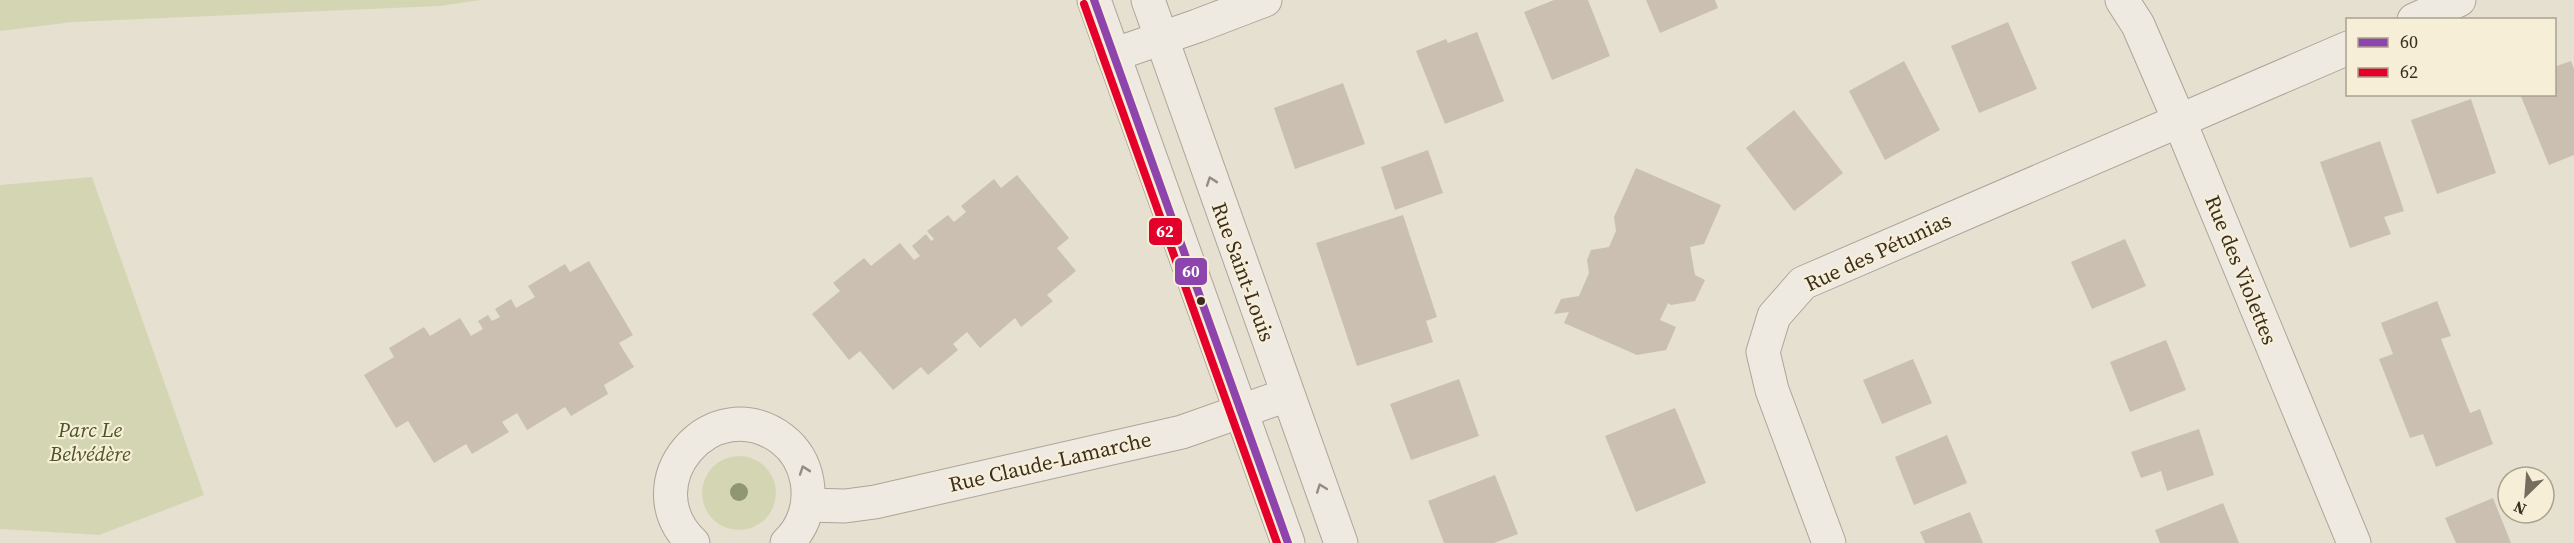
<svg xmlns="http://www.w3.org/2000/svg" width="2574" height="543" viewBox="0 0 2574 543" font-family="'Source Serif 4',serif">
	<style>
		.green { fill: #d4d6b3 }
		.building { fill: #cabfb1 }
		.lines { fill: none; stroke-linecap: round; stroke-linejoin: round }
		.minor-casing { stroke: #aca598; stroke-width: 35 }
		.minor { stroke: #eeeae2; stroke-width: 33 }
		.bus-1-casing { stroke: #f6eed7; stroke-width: 12 }
		.bus-2-casing { stroke: #f6eed7; stroke-width: 12 }
		.bus-1 { stroke: #8e44ad; stroke-width: 8 }
		.bus-2 { stroke: #e4002b; stroke-width: 8 }
		.tree { fill: #909573 }
		.oneway { stroke: #948c81 }
		.bus-dot { fill: #3b2e20; stroke: #f6eed7; stroke-width: 2 }
		.labels { text-anchor: middle; stroke-width: 4.5; stroke-linejoin: round; paint-order: stroke }
		.street-label { font-size: 21px; fill: #3b2e20; stroke: #f6eed7 }
		.park-label { font-size: 21px; font-style: italic; fill: #495727; stroke: #f6eed7 }
		.line-badge { stroke: #f6eed7; stroke-width: 2 }
		.badge-label { font-size: 16px; text-anchor: middle; font-weight: bold; fill: #fff }
	</style>
	<rect width="100%" height="100%" fill="#e6e0d0"/>
	<g class="green">
		<polygon points="0,0 481,0 439,6 73,22 0,31"/>
		<polygon points="92,177 204,495 99,535 0,529 0,185"/>
		<circle cx="739" cy="493" r="37"/>
	</g>
	<g class="building">
		<polygon points="1554,0 1588,0 1610,56 1552,80 1524,12"/>
		<polygon points="1646,0 1715,0 1718,8 1660,33"/>
		<polygon points="2008,22 2037,89 1979,113 1951,46"/>
		<polygon points="1477,32 1504,101 1445,124 1416,51 1446,39 1448,43"/>
		<polygon points="1904,61 1940,130 1885,160 1849,91"/>
		<polygon points="2571,61 2574,69 2574,155 2549,165 2520,94 2554,94 2554,67"/>
		<polygon points="1343,83 1365,144 1295,169 1274,108"/>
		<polygon points="2471,99 2496,173 2437,194 2411,120"/>
		<polygon points="1794,110 1843,173 1794,211 1746,148"/>
		<polygon points="2380,141 2404,211 2384,217 2391,234 2350,248 2320,162"/>
		<polygon points="1428,150 1443,193 1395,210 1381,167"/>
		<polygon points="1636,168 1721,205 1704,244 1690,247 1695,275 1705,280 1695,301 1671,305 1668,303 1660,320 1676,327 1666,350 1637,355 1564,323 1569,312 1554,314 1561,299 1579,296 1589,273 1587,260 1591,250 1609,247 1616,231 1614,217"/>
		<polygon points="1017,175 1069,238 1057,248 1076,271 1047,295 1053,301 1021,327 1015,318 980,348 967,332 953,344 958,350 928,375 921,367 893,390 860,351 849,360 812,314 840,291 833,283 864,258 871,266 900,243 914,260 920,256 912,246 926,234 931,241 934,239 927,231 948,215 954,222 966,212 961,206 994,179 1001,188"/>
		<polygon points="1403,215 1437,317 1426,321 1433,342 1357,366 1316,243"/>
		<polygon points="2125,239 2146,286 2092,309 2071,262"/>
		<polygon points="589,261 633,335 619,343 634,367 604,385 608,394 571,416 565,407 527,430 517,413 502,422 509,432 472,454 466,444 434,463 408,421 396,428 364,375 394,357 389,348 424,327 430,336 460,318 471,336 483,329 478,321 488,315 492,321 500,317 495,309 511,299 516,308 535,297 528,286 565,264 570,272"/>
		<polygon points="2437,301 2451,336 2441,339 2470,413 2480,409 2493,444 2436,467 2423,434 2410,438 2379,359 2393,354 2381,323"/>
		<polygon points="2166,340 2186,390 2130,412 2110,362"/>
		<polygon points="1913,359 1932,403 1882,424 1863,380"/>
		<polygon points="1459,379 1479,436 1411,460 1390,404"/>
		<polygon points="1675,408 1706,483 1636,512 1605,436"/>
		<polygon points="2199,429 2214,475 2167,491 2161,471 2141,478 2131,452"/>
		<polygon points="1947,435 1967,483 1914,505 1895,457"/>
		<polygon points="1495,475 1518,534 1494,543 1444,543 1428,501"/>
		<polygon points="2493,498 2511,543 2456,543 2445,518"/>
		<polygon points="2223,503 2239,543 2160,543 2155,530"/>
		<polygon points="1970,512 1983,543 1925,543 1920,532"/>
	</g>
	<g class="lines">
		<defs>
			<g id="minor">
				<polyline points="1094,0 1288,543"/>
				<polyline points="1148,0 1341,543"/>
				<polyline points="2122,0 2138,25 2179,120 2354,543"/>
				<polyline points="2414,20 2459,0"/>
				<polyline points="1113,55 1197,26 1265,0"/>
				<polyline points="808,505 845,506 875,502 1182,432 1287,395"/>
				<path d="M693,543c-63,-59 19,-156 89,-104 13,10 22,25 25,42 4,23 -3,46 -20,62"/>
				<polyline points="1829,543 1772,390 1763,352 1774,316 1803,283 2348,48"/>
			</g>
		</defs>
		<use href="#minor" class="minor-casing"/>
		<use href="#minor" class="minor"/>
		<defs>
			<polyline id="bus-1" points="1094,0 1288,543"/>
			<polyline id="bus-2" points="1084,4 1277,543"/>
		</defs>
		<use href="#bus-1" class="bus-1-casing"/>
		<use href="#bus-2" class="bus-2-casing"/>
		<use href="#bus-1" class="bus-1"/>
		<use href="#bus-2" class="bus-2"/>
	</g>
	<circle class="tree" cx="739" cy="492" r="9"/>
	<defs><path id="oneway-chevron" d="M-2-3.5L2.5 0L-2 3.5" fill="none" stroke-width="1.6" stroke-linecap="round" stroke-linejoin="round" transform="scale(1.5)"/></defs>
	<g class="oneway">
		<use href="#oneway-chevron" transform="translate(1211 181) rotate(-109)"/>
		<use href="#oneway-chevron" transform="translate(804 470) rotate(-109)"/>
		<use href="#oneway-chevron" transform="translate(1321 488) rotate(-110)"/>
	</g>
	<circle class="bus-dot" cx="1201" cy="301" r="5"/>
	<g class="labels">
		<g class="street-label">
			<text transform="translate(1878 252) rotate(-25)" y="7">Rue des Pétunias</text>
			<text transform="translate(2241 270) rotate(68)" y="7">Rue des Violettes</text>
			<text transform="translate(1243 272) rotate(70)" y="7">Rue Saint-Louis</text>
			<text transform="translate(1050 462) rotate(-13)" y="7">Rue Claude-Lamarche</text>
		</g>
		<g class="park-label">
			<text x="90" y="437">Parc Le<tspan x="90" dy="24">Belvédère</tspan></text>
		</g>
	</g>
	<g class="line-badge">
		<rect x="1148" y="217" width="35" height="29" rx="6" fill="#e4002b"/>
		<rect x="1174" y="257" width="34" height="29" rx="6" fill="#8e44ad"/>
	</g>
	<g class="badge-label">
		<text x="1165" y="237">62</text>
		<text x="1191" y="277">60</text>
	</g>
	<rect x="2346" y="18" width="210" height="78" fill="#f6eed7" stroke="#aba18e" stroke-width="1.5"/>
	<rect x="2358" y="38" width="30" height="9" fill="#8e44ad" stroke="#aba18e" stroke-width="1.5"/>
	<text x="2400" y="48" font-size="18" fill="#3b2e20">60</text>
	<rect x="2358" y="68" width="30" height="9" fill="#e4002b" stroke="#aba18e" stroke-width="1.5"/>
	<text x="2400" y="78" font-size="18" fill="#3b2e20">62</text>
	<g transform="translate(2526 495) rotate(205)"><circle r="28" fill="#f6eed7" stroke="#aba18e" stroke-width="1.5"/>
	<path d="M0-4.5L10 22L0 15L-10 22Z" fill="#776c5e"/>
	<text y="-9" font-size="16" font-weight="bold" text-anchor="middle" fill="#3b2e20">N</text>
	</g>
</svg>
